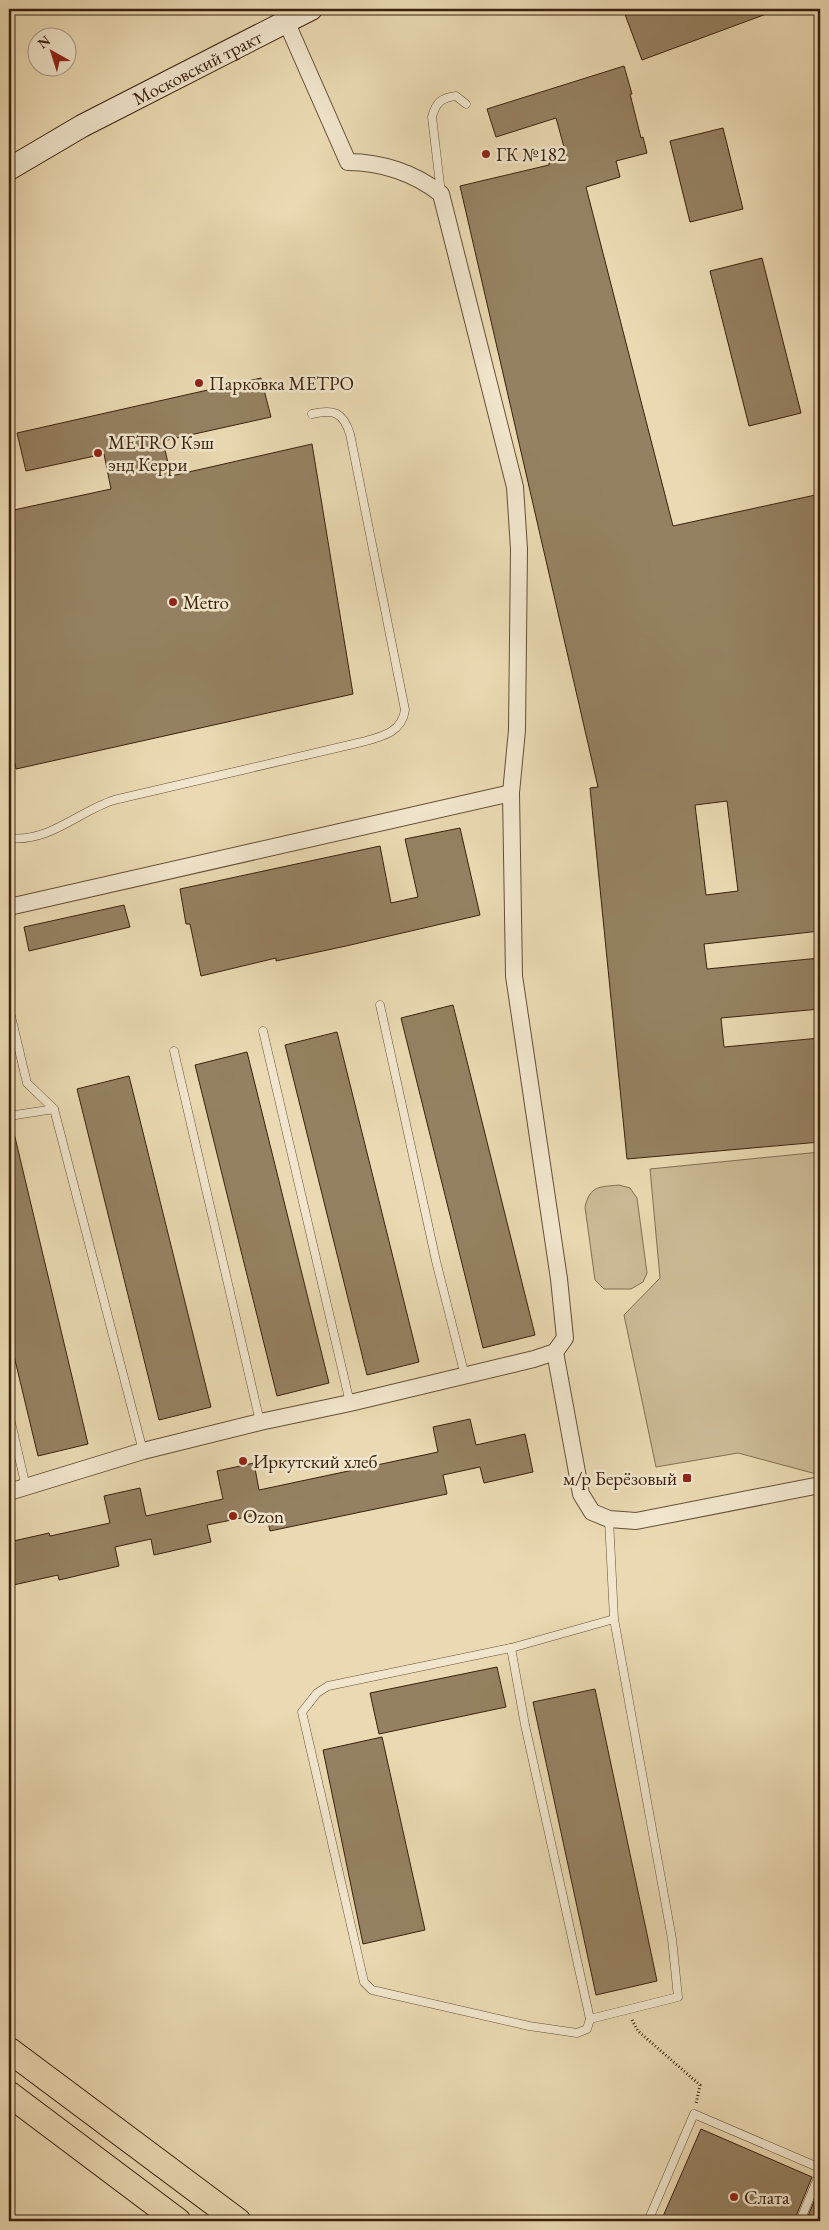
<svg xmlns="http://www.w3.org/2000/svg" width="829" height="2230" viewBox="0 0 829 2230" font-family="'EB Garamond',serif">
	<style>
		.green { fill: #ccba96; stroke: #826e51 }
		.building { fill: #958162; stroke: #39210c; fill-rule: evenodd }
		.lines { fill: none; stroke-linecap: round; stroke-linejoin: round }
		.service-casing { stroke: #654f36; stroke-width: 9 }
		.minor-casing { stroke: #654f36; stroke-width: 18 }
		.secondary-casing { stroke: #39210c; stroke-width: 24 }
		.primary-casing { stroke: #39210c; stroke-width: 27 }
		.path { stroke: #39210c; stroke-width: 3; stroke-dasharray: 1 2.5; stroke-linecap: butt }
		.service { stroke: #f1e6cd; stroke-width: 8 }
		.minor { stroke: #f1e6cd; stroke-width: 16 }
		.secondary { stroke: #f1e6cd; stroke-width: 22 }
		.primary { stroke: #ead9b2; stroke-width: 25 }
		.poi-dot { fill: #8f2418; stroke: #f1e6cd; stroke-width: 2 }
		.labels { text-anchor: middle; stroke-width: 5; stroke-linejoin: round; paint-order: stroke }
		.street-label { font-size: 19px; fill: #39210c; stroke: #f1e6cd }
		.poi-label { font-size: 19px; fill: #39210c; stroke: #f1e6cd; text-anchor: start }
	</style>
	<rect width="100%" height="100%" fill="#ead9b2"/>
	<filter id="stains"><feTurbulence type="fractalNoise" baseFrequency=".004" numOctaves="4"/><feColorMatrix values="0 0 0 0 .2 0 0 0 0 .09 0 0 0 0 .02 0 0 0 .5 -.17"/></filter>
	<radialGradient id="worn" r=".72"><stop offset=".6" stop-color="#630" stop-opacity="0"/><stop offset="1" stop-color="#630" stop-opacity=".3"/></radialGradient>
	<g class="green">
		<polygon points="820,1152 820,1475 738,1453 656,1467 624,1315 660,1278 650,1169"/>
		<path d="M619,1185l11,3 7,10 10,75 -4,9 -12,7h-27l-9,-9 -10,-73c5,-22 15,-20 34,-22z"/>
	</g>
	<g class="building">
		<polygon points="623,9 776,9 777,10 642,60"/>
		<path d="M624,66l8,28h-2l11,44 2,-1 4,16 -31,8 4,16 -34,10 87,339 147,-32v437l-116,13 3,25 113,-11v51l-99,9 3,29 96,-9v104l-193,17 -37,-371 8,-1 -138,-601 89,-21v-2l18,-5 -11,-40 -60,19 -9,-28zM727,801l11,90 -32,4 -11,-90z"/>
		<polygon points="723,128 743,209 690,222 670,141"/>
		<polygon points="762,258 801,413 749,426 710,271"/>
		<polygon points="261,378 271,417 163,441 171,476 312,444 353,694 16,769 9,733 9,511 111,489 104,454 26,471 17,433"/>
		<polygon points="460,828 480,915 346,946 276,961 276,958 201,976 190,924 186,924 180,889 380,846 391,903 418,897 405,839"/>
		<polygon points="124,905 130,927 29,951 24,927"/>
		<polygon points="453,1005 535,1335 483,1348 401,1018"/>
		<polygon points="337,1032 419,1362 367,1375 285,1045"/>
		<polygon points="247,1052 329,1383 277,1396 195,1065"/>
		<polygon points="129,1076 211,1407 159,1420 77,1089"/>
		<polygon points="14,1133 88,1444 38,1456 9,1335 9,1134"/>
		<polygon points="470,1419 476,1445 525,1434 533,1472 484,1483 480,1467 443,1475 447,1494 270,1531 266,1513 207,1525 211,1542 154,1555 151,1539 115,1547 119,1566 59,1580 58,1575 9,1586 9,1542 49,1533 50,1536 110,1523 104,1496 140,1488 146,1516 223,1499 217,1471 254,1463 259,1490 438,1452 433,1427"/>
		<polygon points="497,1667 506,1707 379,1734 370,1693"/>
		<polygon points="595,1689 657,1981 596,1995 533,1702"/>
		<polygon points="382,1737 425,1930 363,1944 323,1750"/>
		<polygon points="701,2129 812,2177 794,2221 661,2221"/>
		<polygon points="820,2187 820,2221 806,2221"/>
	</g>
	<g class="lines">
		<defs>
			<g id="service">
				<path d="M441,193l-9,-76c4,-15 9,-19 24,-21l10,8"/>
				<path d="M9,838c40,5 70,-27 105,-38l248,-58c18,-5 40,-9 43,-32l-55,-276c-7,-22 -16,-25 -38,-20"/>
				<polyline points="380,1005 436,1261 465,1376"/>
				<polyline points="9,1008 27,1083 54,1109 143,1451"/>
				<polyline points="263,1031 350,1403"/>
				<polyline points="174,1051 260,1422"/>
				<polyline points="9,1116 54,1109"/>
				<polyline points="9,1414 26,1487"/>
				<polyline points="609,1519 614,1619 672,1939 678,1997 590,2019 587,2029 577,2033 529,2026 372,1990 364,1982 302,1712 317,1693 328,1686 511,1648 614,1619"/>
				<polyline points="511,1648 525,1725 590,2019"/>
				<polyline points="648,2221 694,2114 820,2168"/>
				<polyline points="800,2221 820,2173"/>
			</g>
			<g id="minor">
				<polyline points="9,907 511,793"/>
				<polyline points="555,1352 581,1494 592,1512 609,1519 636,1521 820,1485"/>
				<path d="M9,1492l134,-41 117,-29 90,-19 184,-44 21,-7 10,-14 -6,-59 -45,-303 -3,-183 6,-63 2,-181 -4,-62 -74,-293c-26,-21 -60,-32 -93,-32l-62,-141"/>
			</g>
			<g id="secondary">
				<path id="s1" d="M9,169l73,-43 229,-117"/>
			</g>
			<g id="primary">
				<polyline points="9,2050 238,2221"/>
				<polyline points="9,2094 178,2221"/>
			</g>
		</defs>
		<use href="#service" class="service-casing"/>
		<use href="#minor" class="minor-casing"/>
		<use href="#secondary" class="secondary-casing"/>
		<use href="#primary" class="primary-casing"/>
		<polyline class="path" points="632,2020 638,2031 700,2085 696,2104"/>
		<use href="#service" class="service"/>
		<use href="#minor" class="minor"/>
		<use href="#secondary" class="secondary"/>
		<use href="#primary" class="primary"/>
	</g>
	<g class="poi-dot">
		<circle cx="486" cy="154" r="5"/>
		<circle cx="199" cy="383" r="5"/>
		<circle cx="98" cy="453" r="5"/>
		<circle cx="173" cy="602" r="5"/>
		<circle cx="243" cy="1461" r="5"/>
		<rect x="682" y="1473" width="10" height="10" rx="2.5"/>
		<circle cx="233" cy="1516" r="5"/>
		<circle cx="734" cy="2197" r="5"/>
	</g>
	<g class="labels">
		<g class="street-label">
			<text dy="7" stroke="none"><textPath href="#s1" startOffset="214">Московский тракт</textPath></text>
		</g>
		<g class="poi-label">
			<text x="496" y="161">ГК №182</text>
			<text x="209" y="390">Парковка МЕТРО</text>
			<text x="108" y="449">METRO Кэш<tspan x="108" dy="22">энд Керри</tspan></text>
			<text x="183" y="609">Metro</text>
			<text x="253" y="1468">Иркутский хлеб</text>
			<text x="677" y="1485" text-anchor="end">м/р Берёзовый</text>
			<text x="243" y="1523">Ozon</text>
			<text x="744" y="2204">Слата</text>
		</g>
	</g>
	<rect width="829" height="2230" fill="none" stroke="#ead9b2" stroke-width="30"/>
	<rect x="10" y="10" width="809" height="2210" fill="none" stroke="#39210c" stroke-width="2.5"/>
	<rect x="15" y="15" width="799" height="2200" fill="none" stroke="#39210c"/>
	<g transform="translate(52 52) rotate(321)"><circle r="24" fill="#f1e6cd" stroke="#a79780"/>
	<path d="M0-4L9 19L0 12L-9 19Z" fill="#8f2418"/>
	<text y="-8" font-size="14" font-weight="bold" text-anchor="middle" fill="#39210c">N</text>
	</g>
	<rect width="100%" height="100%" filter="url(#stains)"/>
	<rect width="100%" height="100%" fill="url(#worn)"/>
</svg>
